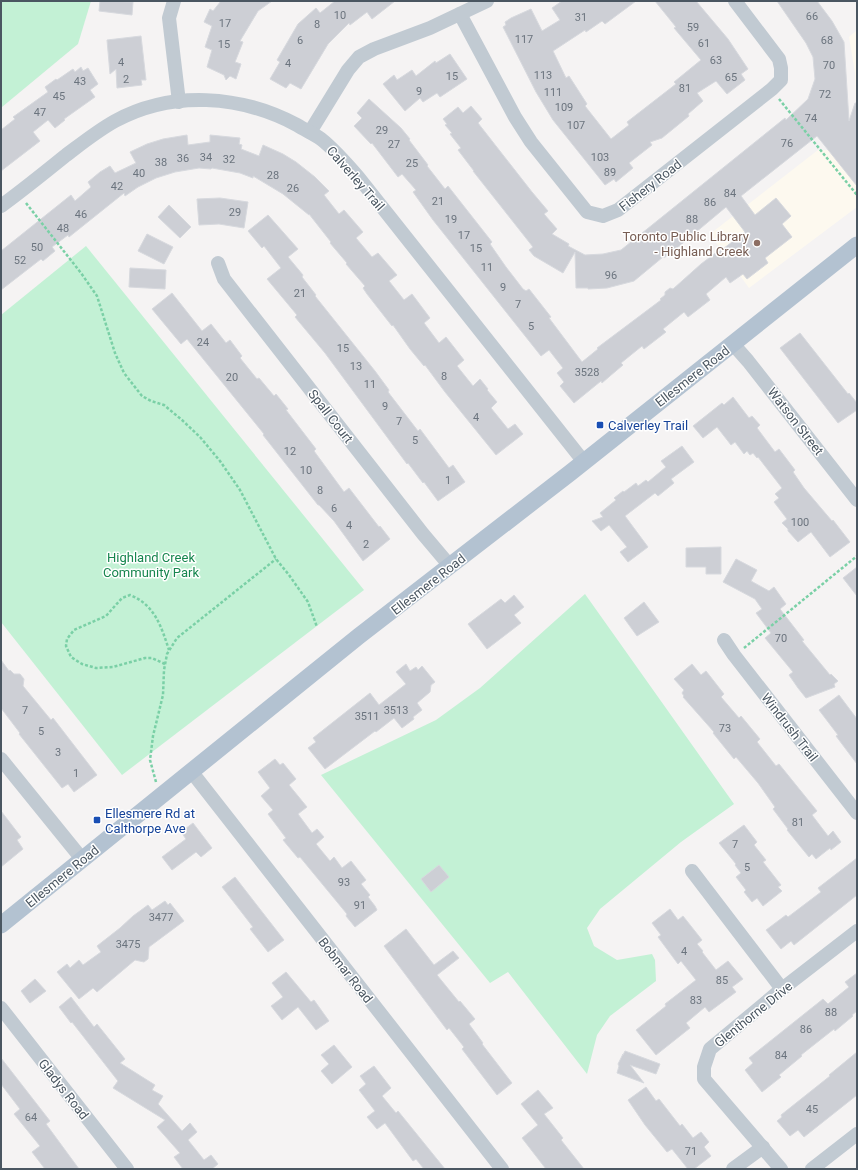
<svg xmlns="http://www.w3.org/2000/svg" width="858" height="1170" viewBox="0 0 858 1170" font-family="Roboto,sans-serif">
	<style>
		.commercial { fill: #fdf9ef }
		.green { fill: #c3f1d5 }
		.building { fill: #cdcfd5; stroke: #d7d9de }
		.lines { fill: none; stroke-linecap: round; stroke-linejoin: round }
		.path { stroke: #7ad0a6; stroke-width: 2.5; stroke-dasharray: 3 2; stroke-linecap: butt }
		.minor { stroke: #c1cad2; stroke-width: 14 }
		.major { stroke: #b3c2d1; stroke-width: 17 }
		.education-dot { fill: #8d6e63; stroke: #fff; stroke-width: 1.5 }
		.transit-dot { fill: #1a4fb4; stroke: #fff; stroke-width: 1.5 }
		.labels { text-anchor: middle; stroke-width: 3; stroke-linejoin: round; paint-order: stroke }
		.number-label { font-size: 11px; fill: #6b747e }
		.street-label { font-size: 13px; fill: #4a5661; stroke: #fff }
		.education-label { font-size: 13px; fill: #785e54; stroke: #fff; text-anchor: end }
		.transit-label { font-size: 13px; fill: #164399; stroke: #fff; text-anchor: start }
		.park-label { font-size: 13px; fill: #17864f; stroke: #fff }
	</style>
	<rect width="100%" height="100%" fill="#f5f3f3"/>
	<polygon class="commercial" points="857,30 857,207 749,288 710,234 818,150 832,150 848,132 856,105 855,73 849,37"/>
	<g class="green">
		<polygon points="1,1 91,1 78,44 2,107"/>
		<polygon points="86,246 364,590 122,775 1,622 1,315"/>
		<polygon points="585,594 734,804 681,842 600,909 587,928 594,946 617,960 652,954 655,960 656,981 610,1016 597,1035 587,1074 508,972 490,983 321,775 436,720 480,688"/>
	</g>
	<g class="building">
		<polygon points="100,1 133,2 132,15 99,11"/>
		<polygon points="221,1 272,1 258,11 240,41 243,42 235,62 241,64 236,79 230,76 226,80 224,75 207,67 212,50 205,47 212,26 204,22 210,9 213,11"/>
		<polygon points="335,1 395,1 372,19 367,12 350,25 349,23 328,44 301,89 290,83 286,88 270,79 280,62 277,60 298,24 316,8 320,13"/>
		<polygon points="562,1 636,1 605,24 602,21 586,32 585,30 553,51 566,78 569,76 587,104 585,106 611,139 629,125 627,122 676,84 674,82 701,60 674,28 676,27 655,1 696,1 728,39 748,69 741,74 745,80 727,94 716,81 697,93 703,101 688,114 689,116 662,138 650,142 652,145 629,163 633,168 616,182 614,179 605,185 553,120 536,92 503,27 506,25 505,22 511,18 531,9 542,31 560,20 552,8"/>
		<polygon points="777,1 817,1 832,21 844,42 849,121 855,103 857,103 857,186 817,136 741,196 755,215 776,198 791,216 782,224 792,237 765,258 768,263 747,279 743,274 730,283 726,277 706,294 710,300 688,317 684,312 663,329 666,332 644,349 642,346 621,363 623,365 610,376 602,383 601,381 574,403 560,386 564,382 557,373 563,368 549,350 541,356 433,220 413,192 416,190 402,174 398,177 372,143 371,144 354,126 362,118 357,113 369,99 401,128 410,139 409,140 428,165 427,166 445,189 448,186 492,242 490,244 506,267 523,289 526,291 529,289 551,317 549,318 582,362 598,349 597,348 661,300 660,299 665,295 665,292 670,288 673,289 701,264 718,251 719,252 745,232 726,207 677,248 664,258 663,257 634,281 607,288 588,289 588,288 576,288 575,252 563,273 534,256 529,250 533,247 473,171 474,171 458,150 461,148 450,134 452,133 445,125 447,124 443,119 458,107 463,113 471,106 482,119 478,123 532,192 548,211 544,214 557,229 552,234 569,244 568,246 585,255 603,254 621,250 785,118 786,120 808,99 815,79 813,57 806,43"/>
		<polygon points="141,36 146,80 141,80 142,85 117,88 116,69 110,74 107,40"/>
		<polygon points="450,54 467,79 440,97 437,93 423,102 420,98 405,111 383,84 394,75 397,80 412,70 416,76 435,61 436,63"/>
		<polygon points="81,67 83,71 88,68 98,84 90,90 95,97 64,119 65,120 55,128 48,120 33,132 40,141 1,171 1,130 15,119 13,117 48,92 45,87 56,79 57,80 73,69 75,72"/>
		<polygon points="187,135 188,145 210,142 210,135 240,138 239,144 242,145 241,149 259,156 263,145 283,154 296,162 315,177 329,191 324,195 339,214 344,210 363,232 356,238 372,257 378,253 397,275 389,281 404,300 412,294 430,318 424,323 439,343 446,337 464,360 457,366 473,386 480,379 488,389 487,390 497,402 491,408 508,429 515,424 523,434 496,455 445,392 425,365 424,366 410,349 393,325 392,326 367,294 363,288 365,286 346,264 347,263 330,243 331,242 309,214 309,215 283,194 253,176 253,178 240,173 212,168 211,169 199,168 175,172 156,178 138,187 125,196 124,193 69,237 68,235 52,247 55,251 43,261 41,259 1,290 1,251 71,195 75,201 91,187 88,182 100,172 110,166 115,173 136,163 130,152 147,144 163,139"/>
		<polygon points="220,198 248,202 244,228 219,224 199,225 197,199"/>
		<polygon points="169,205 191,227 180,238 158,217"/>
		<polygon points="268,215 298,249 288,257 303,275 302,277 316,295 315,296 375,371 389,390 388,392 418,431 420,429 449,468 453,465 465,482 438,501 424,482 423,483 408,463 407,464 325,353 295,317 297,315 267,279 281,268 264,246 262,248 248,231"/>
		<polygon points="147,234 173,247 164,264 138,251"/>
		<polygon points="130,268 166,270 165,289 129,287"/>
		<polygon points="172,293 202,331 211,324 226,343 230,340 242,356 240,358 257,379 259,378 274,396 276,394 288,409 286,410 316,449 314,451 344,492 349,488 379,527 380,526 390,539 363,561 334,521 319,505 318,505 263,435 264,434 187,339 181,344 152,309"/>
		<polygon points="800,333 848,394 849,393 857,403 857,410 838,423 780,348"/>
		<polygon points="733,397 749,418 752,416 760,425 757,428 775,452 779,449 795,470 793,472 804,488 832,521 833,520 850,542 830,557 811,532 798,542 788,531 788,529 782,523 787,519 774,502 779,498 775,494 782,488 758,457 757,458 753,453 750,455 747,451 744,454 735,442 731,445 717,427 703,438 693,426 722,403 724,405"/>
		<polygon points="682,446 694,462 671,479 674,483 658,496 655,493 625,516 648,547 628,562 620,552 627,547 609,525 601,531 592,521 603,517 600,513 616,500 614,498 623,491 624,492 636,483 638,486 646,480 648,482 666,467 661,461"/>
		<polygon points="721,547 721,574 706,574 706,567 686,567 686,548"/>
		<polygon points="736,559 757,570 751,581 769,591 774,587 786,604 780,609 804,640 802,641 830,675 831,674 838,681 834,684 835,687 806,698 798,688 789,675 793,672 765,638 771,633 756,613 762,609 755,599 723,582"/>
		<polygon points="857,567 857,596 843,578"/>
		<polygon points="514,595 524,607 514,615 521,623 487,649 468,624 501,599 505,603"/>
		<polygon points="644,602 659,622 637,636 624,618"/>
		<polygon points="1,660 9,671 10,670 14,674 20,674 24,679 23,686 51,720 53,718 97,775 74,792 68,784 62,788 19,734 20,733 1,708"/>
		<polygon points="406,664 410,671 416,667 418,670 422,666 435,682 431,685 430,692 417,703 422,710 413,717 414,719 402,728 394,718 376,732 375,731 325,769 308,748 316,742 313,738 370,693 379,705 406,684 396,672"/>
		<polygon points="692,664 701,675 706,671 724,694 721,697 739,718 741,716 760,739 757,742 776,766 779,764 817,811 812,815 828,836 833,831 841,842 831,850 830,848 816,859 812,854 809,857 787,830 788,829 773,809 775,807 758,783 736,757 734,759 713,733 714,732 683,697 684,696 682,693 684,690 674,679"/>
		<polygon points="839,695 857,719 857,764 836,736 838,735 819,710"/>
		<polygon points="275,759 280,765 283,763 296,779 289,785 307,807 298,814 312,833 317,829 324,837 316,844 330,861 334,857 342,868 351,861 366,880 361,884 370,895 368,897 375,906 377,910 355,927 346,916 347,914 300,857 298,858 283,840 286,838 268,814 273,810 261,796 270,788 258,772"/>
		<polygon points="1,811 21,837 17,840 23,849 1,867"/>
		<polygon points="193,823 212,848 201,857 196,852 172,870 162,857 186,839 181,832"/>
		<polygon points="744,825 757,842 754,845 766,860 763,862 781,885 778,887 782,891 763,906 757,898 752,902 744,892 746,890 736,877 741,873 735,865 736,864 719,843"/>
		<polygon points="857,858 857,895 794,945 791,941 781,949 766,930 786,915 788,917 821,892 818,888"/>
		<polygon points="439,865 449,877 431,892 421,879"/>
		<polygon points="235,877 284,940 268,952 250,929 253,927 222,887"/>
		<polygon points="165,901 168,905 170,903 184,921 149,947 148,959 144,962 135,960 97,992 93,988 79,999 57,972 67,964 70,968 79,960 83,965 101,952 97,946 120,928 133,916 148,905 152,910"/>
		<polygon points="670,909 678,920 683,916 702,940 697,944 703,951 702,952 716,970 728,961 743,979 732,987 736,992 709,1012 705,1007 686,1023 690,1028 656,1055 636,1030 666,1006 665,1004 696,980 681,961 678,964 658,937 661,935 652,923"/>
		<polygon points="406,929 434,965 453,951 459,958 437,975 459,1002 460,1001 475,1019 469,1024 483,1043 482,1044 512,1083 497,1095 462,1049 464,1047 449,1028 447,1030 384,946"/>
		<polygon points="286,972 311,1002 314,1000 329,1021 316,1030 298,1007 282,1020 271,1006 283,997 272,983"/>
		<polygon points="857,973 857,1011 852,1015 853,1016 835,1031 834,1029 801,1055 802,1056 779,1075 781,1077 762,1092 745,1070 753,1063 749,1058 823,999 828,1004 849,987 845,982"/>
		<polygon points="35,979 46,991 30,1003 21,991"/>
		<polygon points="71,997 94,1027 97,1024 125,1059 120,1063 155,1085 152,1090 163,1096 158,1104 182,1131 190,1123 197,1132 188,1140 204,1160 211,1155 218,1164 212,1169 183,1169 174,1157 180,1153 157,1127 165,1120 113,1088 118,1081 72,1022 71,1023 59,1007"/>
		<polygon points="334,1045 352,1067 332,1084 321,1071 329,1064 321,1055"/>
		<polygon points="625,1051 660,1064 656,1074 630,1065 644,1083 617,1073 619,1066 618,1064 623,1054 623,1055"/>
		<polygon points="857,1052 857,1095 804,1137 798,1130 790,1136 777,1121 782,1117 781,1115 830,1076 829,1075"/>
		<polygon points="1,1058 50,1121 46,1124 79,1169 45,1169 32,1152 40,1146 14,1114 20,1109 1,1084"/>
		<polygon points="374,1066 391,1088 382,1096 396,1113 398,1111 445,1169 424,1169 416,1159 413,1161 385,1123 377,1129 367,1117 375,1111 359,1090 366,1084 360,1076"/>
		<polygon points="646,1087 656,1101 659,1099 680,1126 682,1124 693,1138 701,1132 709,1142 704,1147 711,1156 694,1169 688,1169 672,1149 667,1152 645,1125 628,1100"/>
		<polygon points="538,1090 553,1108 544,1114 563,1138 561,1140 584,1169 546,1169 522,1138 538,1125 521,1104"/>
	</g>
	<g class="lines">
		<g class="path">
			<polyline points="779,99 857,195"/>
			<polyline points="26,203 81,273 97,296 115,353 124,373 142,396 151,401 164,405 182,420 200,437 220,461 240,490 276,559 289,575 308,602 317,627"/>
			<polyline points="744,648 857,556"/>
			<path d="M165,664l-13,-6h-7l-32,9 -17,1 -14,-4 -11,-7 -5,-11 1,-7 7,-9 32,-14 16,-18 8,-3c25,10 31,31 39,55"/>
			<polyline points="156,782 150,760 153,736 163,695 164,670 167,654 177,638 276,559"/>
		</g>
		<g class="minor">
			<polyline points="174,1 169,18 179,102"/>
			<polyline points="460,14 515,117 531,142 587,212 603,216 618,210 772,89 781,80 781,68 779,59 735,1"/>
			<polyline points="310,132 348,70 359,57 374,49 430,28 487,1"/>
			<path d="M1,206c22,-16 43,-33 64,-50 16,-12 32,-25 50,-35 57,-31 126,-26 182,4 8,5 17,9 24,14 14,11 26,25 38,39l225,284"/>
			<polyline points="218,263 224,279 423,534 450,566"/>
			<polyline points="733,344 748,361 857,500"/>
			<polyline points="724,640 734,655 857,813"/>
			<polyline points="1,759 82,859"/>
			<polyline points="191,771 502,1169"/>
			<polyline points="692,871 782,989"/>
			<polyline points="1,1008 127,1169"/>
			<polyline points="733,1169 763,1147"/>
			<polyline points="781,1169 704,1079 704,1067 710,1049 782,989 857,931"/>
			<polyline points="812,1169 857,1134"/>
		</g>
		<polyline class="major" points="1,925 359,636 570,473 857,245"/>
	</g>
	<circle class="education-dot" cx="757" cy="243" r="4"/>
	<g class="transit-dot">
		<rect x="596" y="421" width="8" height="8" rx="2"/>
		<rect x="93" y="816" width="8" height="8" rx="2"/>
	</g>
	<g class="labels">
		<g class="number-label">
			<text x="340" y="19">10</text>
			<text x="812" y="20">66</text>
			<text x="581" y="21">31</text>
			<text x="225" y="27">17</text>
			<text x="317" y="28">8</text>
			<text x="693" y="31">59</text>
			<text x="524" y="43">117</text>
			<text x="300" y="44">6</text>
			<text x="827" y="44">68</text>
			<text x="704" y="47">61</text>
			<text x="224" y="48">15</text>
			<text x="716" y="64">63</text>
			<text x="121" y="66">4</text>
			<text x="288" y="67">4</text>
			<text x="829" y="69">70</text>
			<text x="543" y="79">113</text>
			<text x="452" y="80">15</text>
			<text x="731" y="81">65</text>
			<text x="126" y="83">2</text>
			<text x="80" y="85">43</text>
			<text x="685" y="92">81</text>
			<text x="419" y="95">9</text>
			<text x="553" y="96">111</text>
			<text x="825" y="98">72</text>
			<text x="59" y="100">45</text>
			<text x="564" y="111">109</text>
			<text x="40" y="116">47</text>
			<text x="811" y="122">74</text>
			<text x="576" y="129">107</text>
			<text x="382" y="134">29</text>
			<text x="787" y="147">76</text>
			<text x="394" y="148">27</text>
			<text x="206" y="161">34</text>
			<text x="600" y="161">103</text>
			<text x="183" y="162">36</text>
			<text x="229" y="163">32</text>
			<text x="161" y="166">38</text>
			<text x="412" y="167">25</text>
			<text x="610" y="176">89</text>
			<text x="139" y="177">40</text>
			<text x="273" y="179">28</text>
			<text x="117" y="190">42</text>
			<text x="293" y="192">26</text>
			<text x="730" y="197">84</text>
			<text x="438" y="205">21</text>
			<text x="710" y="206">86</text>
			<text x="235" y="216">29</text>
			<text x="81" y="218">46</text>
			<text x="451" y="223">19</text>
			<text x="692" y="223">88</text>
			<text x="63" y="232">48</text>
			<text x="464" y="239">17</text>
			<text x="37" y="251">50</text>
			<text x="476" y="252">15</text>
			<text x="20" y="264">52</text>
			<text x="487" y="271">11</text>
			<text x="611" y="279">96</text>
			<text x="503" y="291">9</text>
			<text x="300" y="297">21</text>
			<text x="518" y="308">7</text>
			<text x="531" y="330">5</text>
			<text x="203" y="346">24</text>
			<text x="343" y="352">15</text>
			<text x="356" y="370">13</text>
			<text x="587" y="376">3528</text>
			<text x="444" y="380">8</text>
			<text x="232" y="381">20</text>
			<text x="370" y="388">11</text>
			<text x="385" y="410">9</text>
			<text x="476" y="421">4</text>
			<text x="399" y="425">7</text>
			<text x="415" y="444">5</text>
			<text x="290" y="455">12</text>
			<text x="306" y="474">10</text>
			<text x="448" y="484">1</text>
			<text x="320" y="494">8</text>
			<text x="334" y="512">6</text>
			<text x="800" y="526">100</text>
			<text x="349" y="529">4</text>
			<text x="366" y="548">2</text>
			<text x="781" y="642">70</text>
			<text x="25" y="714">7</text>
			<text x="396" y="714">3513</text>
			<text x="367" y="720">3511</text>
			<text x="725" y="732">73</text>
			<text x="41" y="735">5</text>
			<text x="58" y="756">3</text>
			<text x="76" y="777">1</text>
			<text x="798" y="826">81</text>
			<text x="735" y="848">7</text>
			<text x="747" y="871">5</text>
			<text x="344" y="886">93</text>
			<text x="360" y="909">91</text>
			<text x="161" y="921">3477</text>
			<text x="128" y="948">3475</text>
			<text x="684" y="955">4</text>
			<text x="722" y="984">85</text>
			<text x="696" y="1004">83</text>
			<text x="831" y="1016">88</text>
			<text x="806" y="1033">86</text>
			<text x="781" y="1059">84</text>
			<text x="812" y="1113">45</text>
			<text x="31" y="1121">64</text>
			<text x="691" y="1155">71</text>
		</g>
		<g class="street-label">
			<text transform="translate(356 178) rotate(49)" y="5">Calverley Trail</text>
			<text transform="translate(650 185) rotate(-38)" y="5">Fishery Road</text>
			<text transform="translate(692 376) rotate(-38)" y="5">Ellesmere Road</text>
			<text transform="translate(331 416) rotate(52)" y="5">Spall Court</text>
			<text transform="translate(796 421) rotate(52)" y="5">Watson Street</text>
			<text transform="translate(428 584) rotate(-38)" y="5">Ellesmere Road</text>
			<text transform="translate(790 727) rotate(52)" y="5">Windrush Trail</text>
			<text transform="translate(62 876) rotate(-39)" y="5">Ellesmere Road</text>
			<text transform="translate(346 970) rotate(52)" y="5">Bobmar Road</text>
			<text transform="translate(753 1014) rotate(-39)" y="5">Glenthorne Drive</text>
			<text transform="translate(64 1089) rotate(52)" y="5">Gladys Road</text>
		</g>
		<g class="education-label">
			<text x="749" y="241">Toronto Public Library<tspan x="749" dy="15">- Highland Creek</tspan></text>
		</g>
		<g class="transit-label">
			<text x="608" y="430">Calverley Trail</text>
			<text x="105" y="818">Ellesmere Rd at<tspan x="105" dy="15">Calthorpe Ave</tspan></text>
		</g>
		<g class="park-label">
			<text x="151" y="562">Highland Creek<tspan x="151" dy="15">Community Park</tspan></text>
		</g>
	</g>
	<rect width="858" height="1170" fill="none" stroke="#4a5661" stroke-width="4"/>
</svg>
